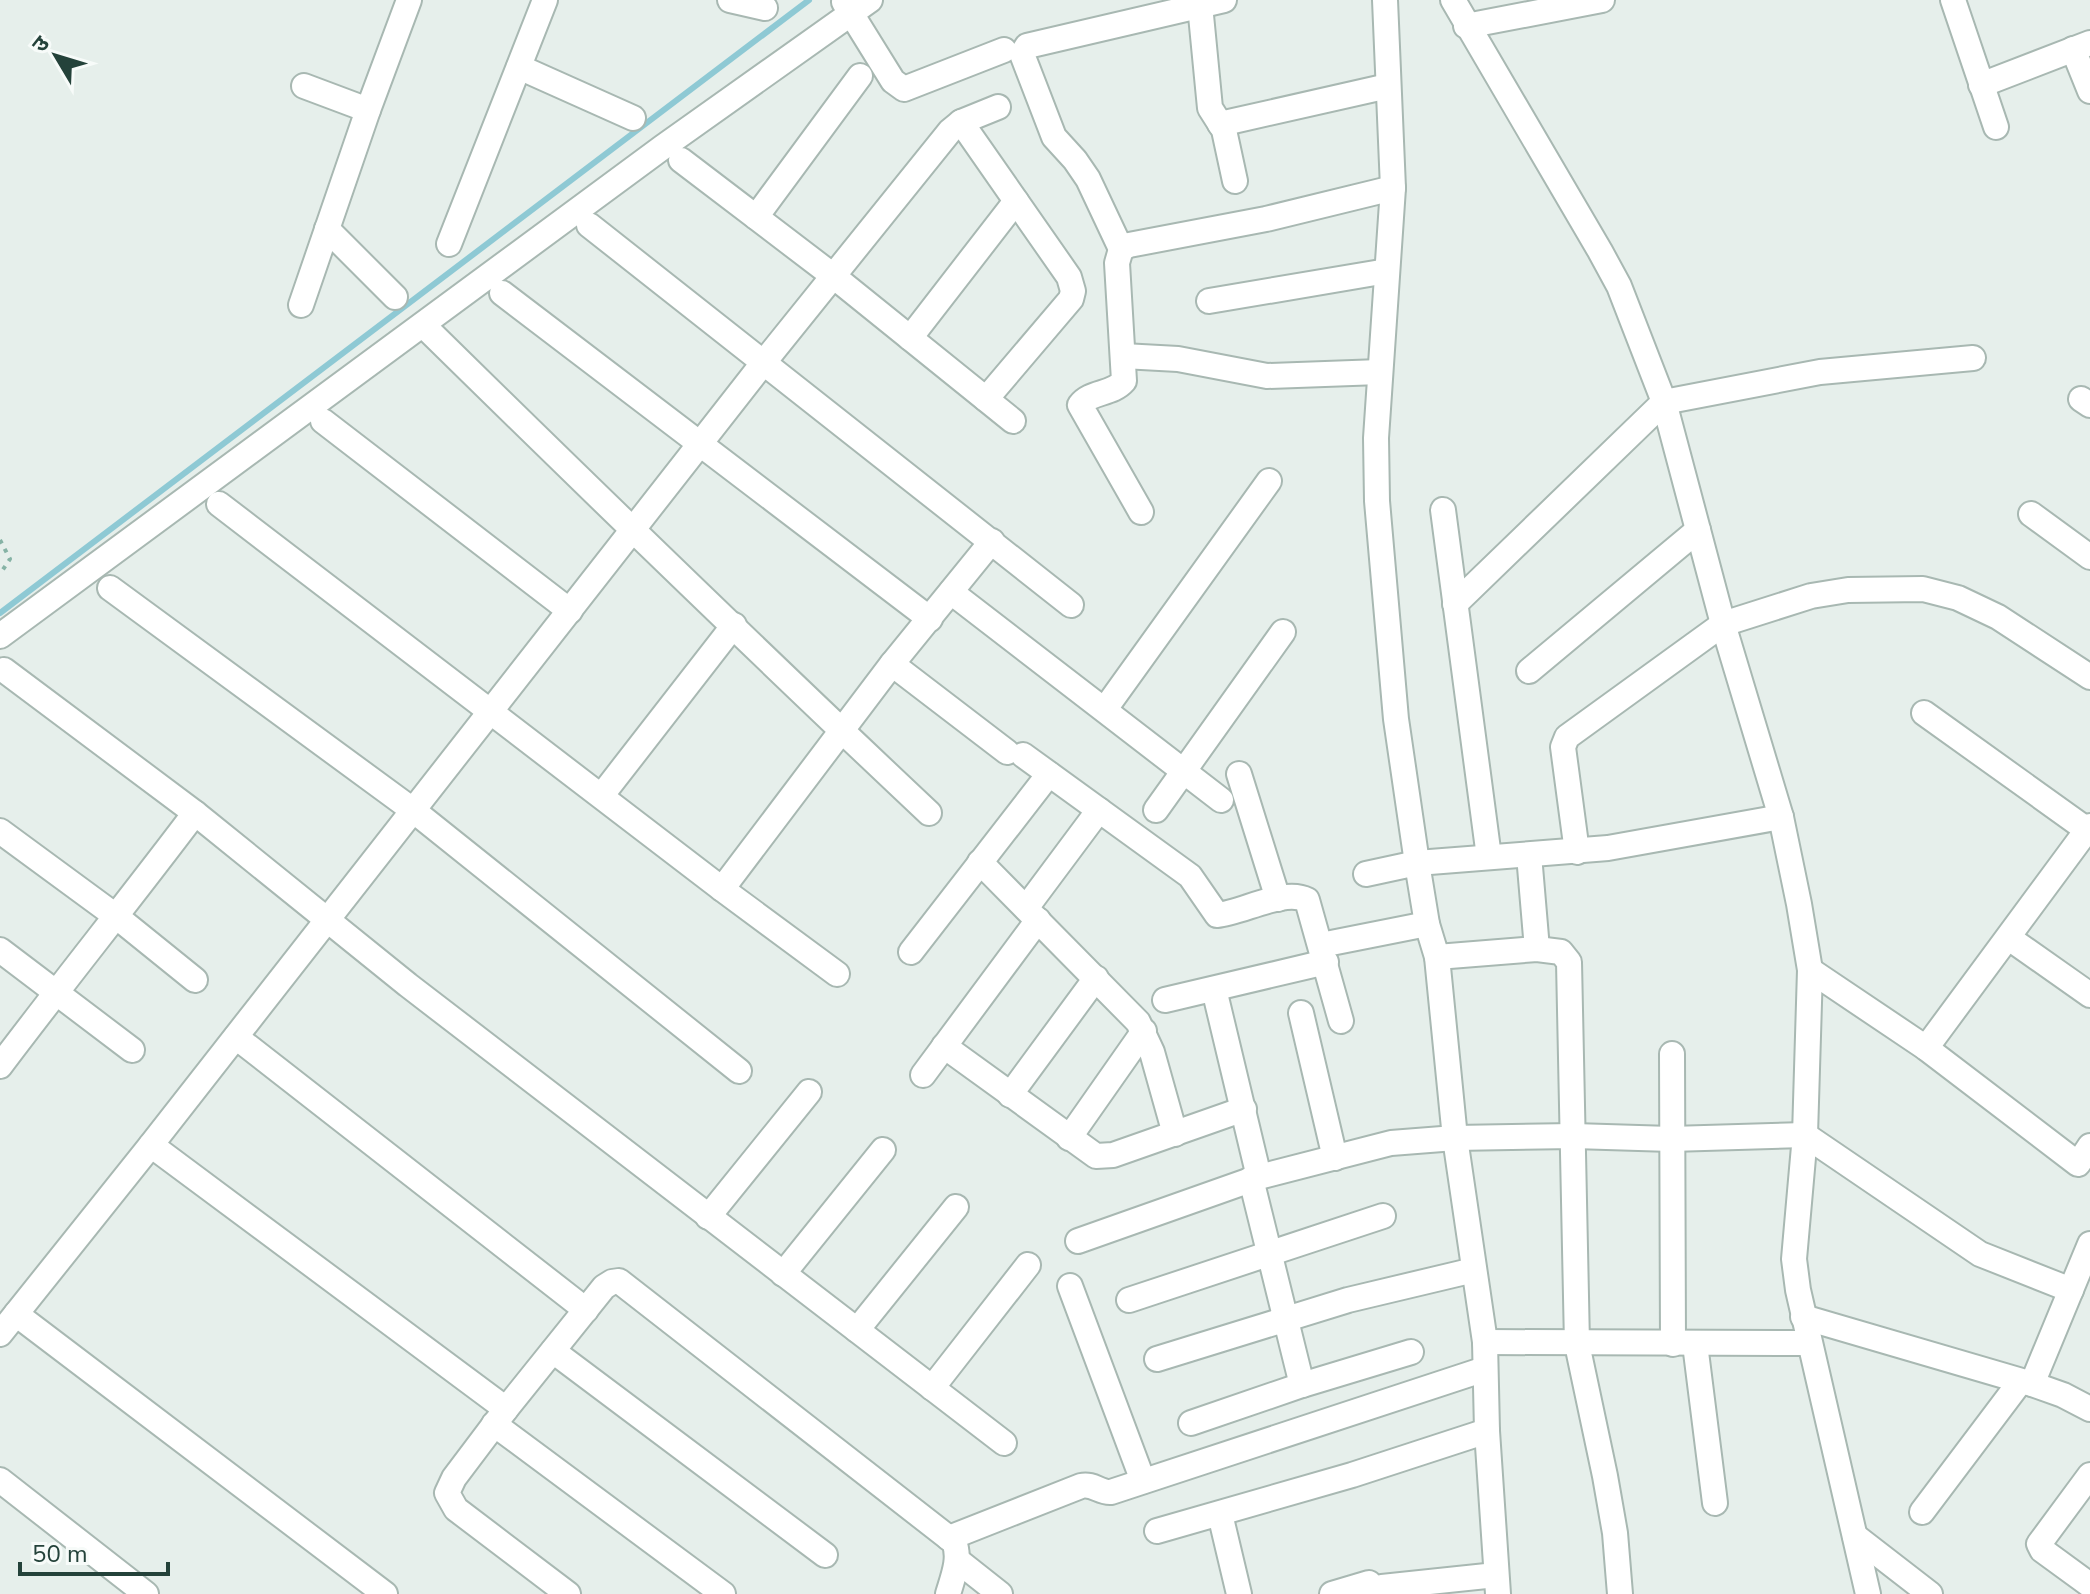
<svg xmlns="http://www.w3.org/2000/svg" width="2090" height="1594" viewBox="0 0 2090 1594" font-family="'Nunito Sans','Noto Sans Devanagari',sans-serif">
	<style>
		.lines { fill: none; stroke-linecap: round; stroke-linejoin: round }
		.stream { stroke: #8ec9d4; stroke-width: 6 }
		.minor-casing { stroke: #a8b8b2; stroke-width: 28 }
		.path { stroke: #86b3a5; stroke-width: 4; stroke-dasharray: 4 6; stroke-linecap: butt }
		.minor { stroke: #fff; stroke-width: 24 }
	</style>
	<rect width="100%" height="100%" fill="#e6efeb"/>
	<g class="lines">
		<polyline class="stream" points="0,613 809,0"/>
		<defs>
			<g id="minor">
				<polyline points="730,0 765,8"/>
				<polyline points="1385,0 1393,188 1376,438 1377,501 1396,719 1417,863 1608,848 1781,817"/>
				<polyline points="1453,0 1600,251 1619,286 1664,402 1723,624 1781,817 1799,904 1810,970 1805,1135 1794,1259 1798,1290 1868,1594"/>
				<polyline points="1953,0 1996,127"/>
				<polyline points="844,2 893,81 904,89 1004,50"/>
				<polyline points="1200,5 1210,108 1224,130 1235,181"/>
				<polyline points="1466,26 1602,0"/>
				<polyline points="2073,49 2090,91"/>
				<polyline points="519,67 633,118"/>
				<polyline points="1981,85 2090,43"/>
				<polyline points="304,86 368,110"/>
				<polyline points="961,122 1069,277 1073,291 1071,299 986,399"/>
				<polyline points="1220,124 1388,86"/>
				<polyline points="681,160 832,275 1013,421"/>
				<polyline points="756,217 860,76"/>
				<polyline points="589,225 1071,605"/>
				<polyline points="327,229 395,297"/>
				<polyline points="449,244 545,0"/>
				<polyline points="1121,249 1088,179 1075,160 1054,137 1022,54 1027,46 1224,0"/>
				<polyline points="502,293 930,619"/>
				<polyline points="1209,301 1387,271"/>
				<polyline points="301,305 368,110 409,0"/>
				<path d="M423,325c167,164 335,327 506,488"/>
				<polyline points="910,338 1016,201"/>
				<polyline points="1123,356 1178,359 1267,376 1380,372"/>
				<polyline points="2081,399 2090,405"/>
				<polyline points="323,421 570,611"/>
				<polyline points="219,504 722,889 837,974"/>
				<polyline points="1443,510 1489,857"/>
				<path d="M1141,512l-61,-107c10,-14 32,-10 44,-24l-7,-118 4,-14 8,-4 137,-26 127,-31"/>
				<polyline points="2031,514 2090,557"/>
				<polyline points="110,588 414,811 739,1071"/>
				<polyline points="951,592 1221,800"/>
				<polyline points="1455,604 1664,402 1820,372 1973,358"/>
				<polyline points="0,636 663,147 870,0"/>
				<polyline points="892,664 1007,752"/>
				<polyline points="4,670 195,813 408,985 1004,1443"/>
				<polyline points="1529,671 1698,530"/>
				<polyline points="1105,709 1269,481"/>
				<polyline points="1924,713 2090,832"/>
				<path d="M1023,755l167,121 27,39c25,-2 67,-27 90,-15l34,121"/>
				<polyline points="1239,774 1278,899"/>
				<polyline points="602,795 734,625"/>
				<polyline points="1156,810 1283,632"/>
				<polyline points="0,831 117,917 195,980"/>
				<polyline points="1577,852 1563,747 1567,737 1723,624 1811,596 1848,590 1923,589 1958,598 1998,617 2090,677"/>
				<polyline points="1529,855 1537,949"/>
				<polyline points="980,862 1138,1022 1152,1052 1175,1134"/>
				<polyline points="1366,874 1417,863 1427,924 1437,957 1455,1138 1485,1342 1487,1431 1498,1594"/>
				<polyline points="722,889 892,664 992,541"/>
				<polyline points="1026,908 1099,810"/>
				<polyline points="2009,938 2090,995"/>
				<polyline points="1321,945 1427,924"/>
				<polyline points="0,950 132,1050"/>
				<polyline points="911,952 1049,774"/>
				<polyline points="1437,957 1537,949 1561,952 1569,962 1577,1344 1605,1476 1615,1533 1620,1594"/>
				<polyline points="1810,970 1926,1048 2078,1164 2090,1146"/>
				<polyline points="1214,989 1259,1177"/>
				<polyline points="1165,1000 1326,962"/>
				<polyline points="1301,1013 1335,1158"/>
				<polyline points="236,1037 586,1310"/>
				<polyline points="944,1046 1096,1156 1113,1155 1244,1109"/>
				<polyline points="1926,1048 2090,826"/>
				<polyline points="1672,1054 1673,1344"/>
				<path d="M0,1066c64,-85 131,-168 195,-253"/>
				<polyline points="923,1075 1038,920"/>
				<polyline points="1010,1095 1096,978"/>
				<polyline points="1069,1138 1144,1031"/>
				<polyline points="151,1145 506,1409"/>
				<polyline points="1251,1179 1302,1385"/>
				<polyline points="708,1217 809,1092"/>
				<polyline points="1078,1241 1259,1177 1391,1143 1455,1138 1574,1136 1671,1139 1805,1135 1980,1254 2071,1290"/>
				<polyline points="783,1274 883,1150"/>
				<polyline points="1070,1286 1143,1481"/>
				<polyline points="1129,1300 1383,1216"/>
				<polyline points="16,1314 385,1594"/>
				<polyline points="1803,1317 2032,1384 2063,1395 2090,1409"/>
				<polyline points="857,1330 956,1207"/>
				<polyline points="0,1334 151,1145 764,362 950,131 961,122 998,107"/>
				<polyline points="1485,1342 1808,1343"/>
				<polyline points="1695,1344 1715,1503"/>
				<polyline points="553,1351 825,1555"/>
				<polyline points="1157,1359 1348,1300 1474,1270"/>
				<polyline points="2032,1384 2090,1244"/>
				<polyline points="932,1388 1028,1265"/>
				<polyline points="1191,1423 1302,1385 1411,1352"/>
				<polyline points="494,1424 723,1594"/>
				<polyline points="2090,1475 2039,1544 2042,1550 2090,1585"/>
				<polyline points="0,1480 146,1594"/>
				<polyline points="1922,1512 2020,1382"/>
				<polyline points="1220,1514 1239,1594"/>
				<polyline points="1157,1531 1352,1475 1487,1431"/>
				<polyline points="1855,1536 1930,1594"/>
				<path d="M949,1538l132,-52c12,-3 19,7 30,6l374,-123"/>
				<polyline points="957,1560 1000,1594"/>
				<polyline points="1382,1587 1496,1575"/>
				<path d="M568,1594l-112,-85 -9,-16 7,-15 52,-69 98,-122 8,-5 7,-1 335,261c7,16 -1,35 -6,52"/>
				<polyline points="1332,1594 1369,1583"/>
			</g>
		</defs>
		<use href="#minor" class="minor-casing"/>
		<polyline class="path" points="0,540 10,559 0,574"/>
		<use href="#minor" class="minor"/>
	</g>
	<g transform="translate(56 56) rotate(308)" stroke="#f7fbf9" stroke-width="6" paint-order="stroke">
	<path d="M0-6L14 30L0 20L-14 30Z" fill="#24423a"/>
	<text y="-12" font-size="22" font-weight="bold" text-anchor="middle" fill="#24423a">उ</text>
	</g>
	<path d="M20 1562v12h148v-12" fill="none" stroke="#24423a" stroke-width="4"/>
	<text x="32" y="1562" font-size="24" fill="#24423a" stroke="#f7fbf9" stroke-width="6" paint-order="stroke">50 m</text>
</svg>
